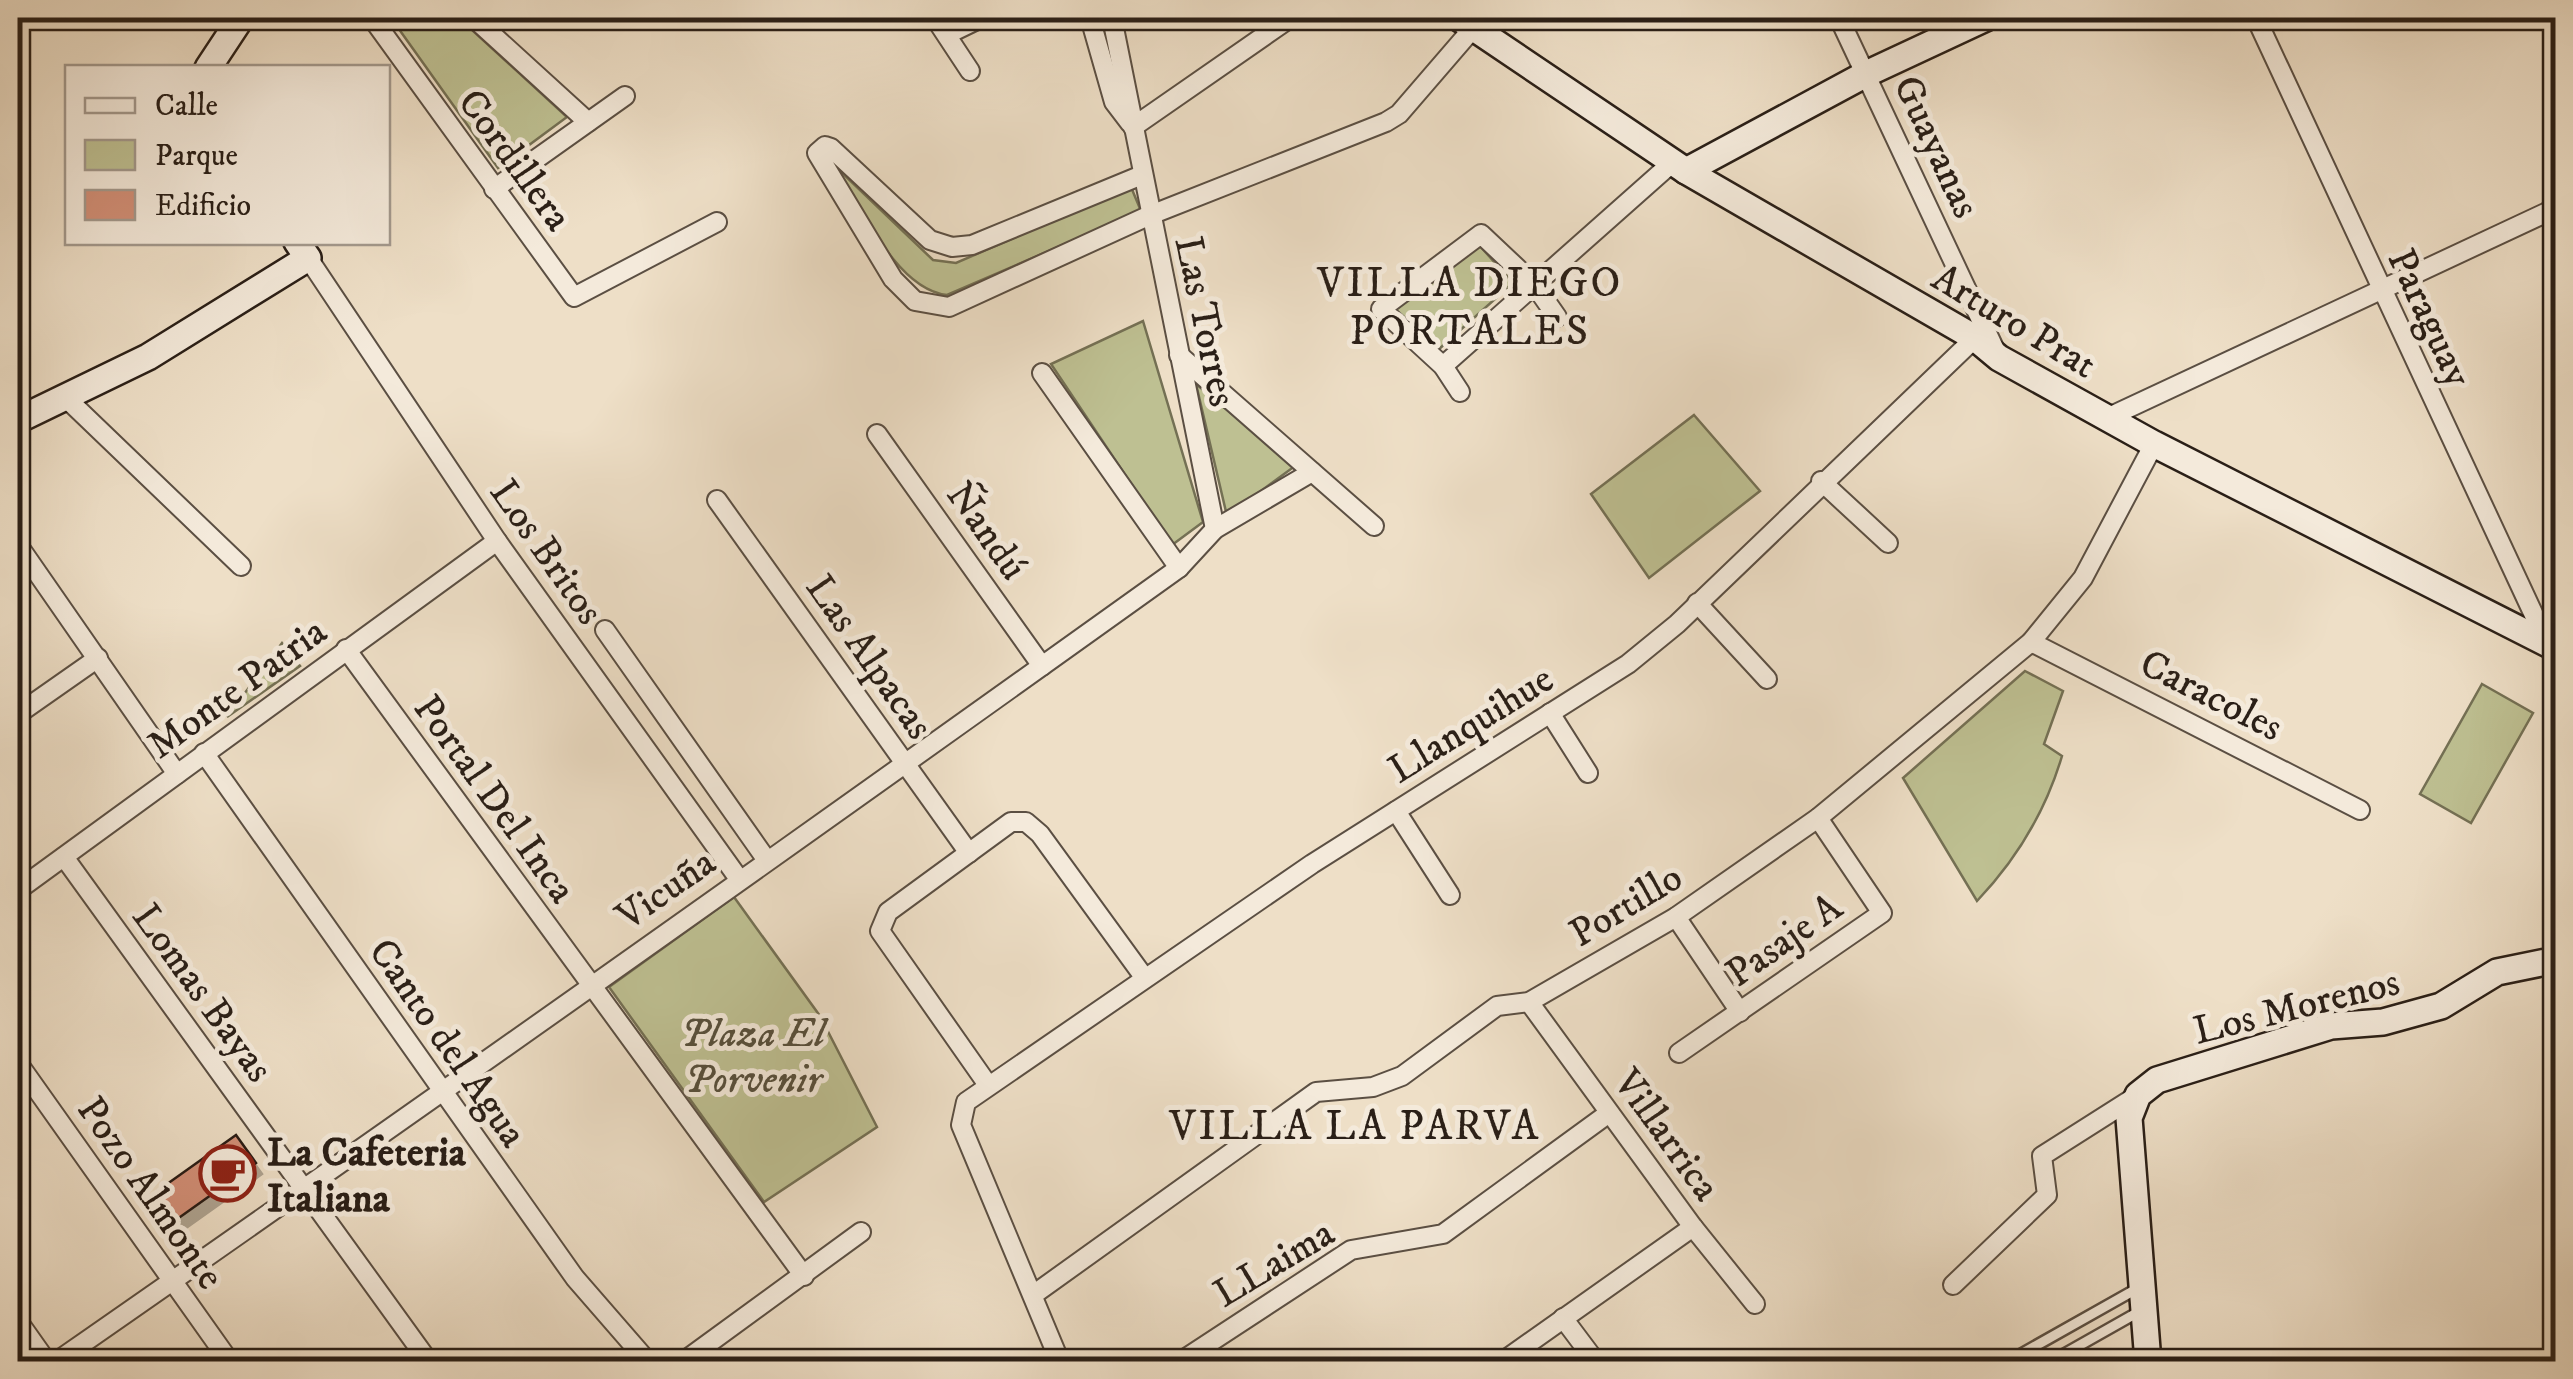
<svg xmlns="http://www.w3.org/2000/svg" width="2573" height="1379" viewBox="0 0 2573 1379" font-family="'IM FELL DW Pica',serif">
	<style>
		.green { fill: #bec092; stroke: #747054; stroke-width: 2.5 }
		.building { fill: #d28f77; stroke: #2a1f17; stroke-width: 2.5; filter: url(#shadow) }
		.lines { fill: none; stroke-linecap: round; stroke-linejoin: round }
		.lane-casing { stroke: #5b4f43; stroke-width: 14 }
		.street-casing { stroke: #5b4f43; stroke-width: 22 }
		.secondary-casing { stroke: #2a1f17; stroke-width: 30 }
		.lane { stroke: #f4eadb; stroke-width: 9 }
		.street { stroke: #f4eadb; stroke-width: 18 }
		.secondary { stroke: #f4eadb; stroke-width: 25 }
		.labels { text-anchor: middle; stroke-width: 10; stroke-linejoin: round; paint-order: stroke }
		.street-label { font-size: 40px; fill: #2a1f17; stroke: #f4eadb }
		.park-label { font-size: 40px; font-style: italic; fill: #564f3c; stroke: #f4eadb }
		.poi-label { font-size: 40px; font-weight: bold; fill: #2a1f17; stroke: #f4eadb; text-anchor: start }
		.neighbourhood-label { font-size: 42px; letter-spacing: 2.5px; fill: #2a1f17; stroke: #f4eadb }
	</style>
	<defs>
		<filter id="shadow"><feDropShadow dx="6" dy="11" stdDeviation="0" flood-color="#0004"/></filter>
	</defs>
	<rect width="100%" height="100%" fill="#eedfc7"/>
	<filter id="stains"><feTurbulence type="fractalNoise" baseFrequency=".002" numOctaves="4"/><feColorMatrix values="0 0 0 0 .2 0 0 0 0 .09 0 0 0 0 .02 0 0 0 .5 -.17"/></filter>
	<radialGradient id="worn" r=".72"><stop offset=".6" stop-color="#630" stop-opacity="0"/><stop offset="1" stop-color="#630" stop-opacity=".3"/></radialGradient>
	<g class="green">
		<polygon points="391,18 459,18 567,117 498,168"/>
		<path d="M836,167l97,93 23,3 175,-76 10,24 -194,84c-51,-6 -85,-87 -111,-128z"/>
		<polygon points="1480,246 1513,283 1438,350 1392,307"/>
		<polygon points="1143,321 1203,522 1172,545 1051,364"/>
		<polygon points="1196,384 1295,466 1227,516"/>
		<polygon points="1694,415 1760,491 1649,578 1591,494"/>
		<polygon points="282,643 300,666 227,717"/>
		<path d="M2025,671l38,20 -19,53 18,12c-16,54 -46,104 -85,145l-74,-123z"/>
		<polygon points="2482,684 2533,713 2471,823 2420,794"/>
		<polygon points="734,897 820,1016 877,1127 764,1202 609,987"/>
	</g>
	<polygon class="building" points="236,1135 256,1163 166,1227 146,1199"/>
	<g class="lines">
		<defs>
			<g id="lane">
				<polyline points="2007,1362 2140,1287"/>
				<polyline points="2050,1362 2142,1310"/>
			</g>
			<g id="street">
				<polyline points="372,18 574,297 717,222"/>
				<polyline points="474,18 588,122"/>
				<polyline points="935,18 970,71"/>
				<polyline points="1090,18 1114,102 1130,123"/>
				<polyline points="1112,18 1215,529"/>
				<polyline points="1839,18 1996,352"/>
				<polyline points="2256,18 2547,643"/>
				<polyline points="948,34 981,18"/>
				<polyline points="1133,127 1290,18"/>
				<polyline points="1142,175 972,245 952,247 930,240 831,148 825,146 817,153 893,279 915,301 949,307 1148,216 1386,122 1399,114 1474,27"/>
				<polyline points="494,189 625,96"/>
				<polyline points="308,258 497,541 739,879"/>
				<polyline points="1179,355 1374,526"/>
				<polyline points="1443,366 1673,162"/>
				<polyline points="1042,373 1179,568"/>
				<polyline points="1460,392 1443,366 1381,309 1481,234 1534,284 1557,317"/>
				<polyline points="65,397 241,566"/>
				<polyline points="2107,418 2556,208"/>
				<polyline points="877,434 1042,666"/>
				<polyline points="1821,481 1888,543"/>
				<polyline points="717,500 969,853"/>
				<polyline points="18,545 177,774"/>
				<polyline points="1697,603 1767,679"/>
				<polyline points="605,630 766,859"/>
				<polyline points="2031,642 2360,810"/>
				<polyline points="346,649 804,1276"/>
				<polyline points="1550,713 1588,773"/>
				<polyline points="18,714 98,658"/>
				<polyline points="204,753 575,1278 648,1362"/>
				<polyline points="1396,811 1450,895"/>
				<polyline points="64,857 429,1362"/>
				<polyline points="18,890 497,541"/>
				<polyline points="1676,917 1740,1012"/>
				<polyline points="1529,1002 1693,1227 1755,1304"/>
				<polyline points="1679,1053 1882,913 1818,818"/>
				<polyline points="18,1063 230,1362"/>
				<polyline points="988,1085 880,931 888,912 1011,822 1026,822 1040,834 1144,977"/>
				<polyline points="1953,1285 2047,1195 2042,1156 2138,1095"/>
				<polyline points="1033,1295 1316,1092 1373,1087 1402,1076 1497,1006 1529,1002 1676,917 1818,818 2031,642 2083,578 2154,444"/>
				<polyline points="1563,1318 1596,1362"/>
				<polyline points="18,1321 47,1362"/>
				<path d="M56,1362c377,-262 750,-527 1123,-794l36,-39 97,-57"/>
				<polyline points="683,1362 861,1232"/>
				<polyline points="1060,1362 961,1125 966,1102 1312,864 1628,664 1677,624 1975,338"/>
				<polyline points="1180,1362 1351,1250 1443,1234 1609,1113"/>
				<polyline points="1502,1362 1693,1227"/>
			</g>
			<g id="secondary">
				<polyline points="1459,18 1686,171 1975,338 1999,358 2154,444 2556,648"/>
				<polyline points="208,68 241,18"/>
				<polyline points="1686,171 1866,74 1986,18"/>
				<polyline points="18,420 148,357 308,258 297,242"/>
				<polyline points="2148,1362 2129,1118 2138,1095 2157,1080 2331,1026 2383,1022 2441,1006 2497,972 2556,960"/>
			</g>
		</defs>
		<use href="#lane" class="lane-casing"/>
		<use href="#street" class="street-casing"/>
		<use href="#secondary" class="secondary-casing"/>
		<use href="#lane" class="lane"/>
		<use href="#street" class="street"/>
		<use href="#secondary" class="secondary"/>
	</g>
	<defs>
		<symbol id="cafe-ring" viewBox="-11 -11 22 22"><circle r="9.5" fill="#f4eadb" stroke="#8f2418" stroke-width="1.5"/><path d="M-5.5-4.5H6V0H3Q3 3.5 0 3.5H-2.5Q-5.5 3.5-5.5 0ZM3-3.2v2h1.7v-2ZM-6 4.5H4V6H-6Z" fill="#8f2418"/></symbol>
	</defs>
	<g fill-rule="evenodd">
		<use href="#cafe-ring" x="196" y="1142" width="63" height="63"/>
	</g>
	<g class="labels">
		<g class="street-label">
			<text transform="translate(1938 146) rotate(65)" y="14">Guayanas</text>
			<text transform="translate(516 159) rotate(54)" y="14">Cordillera</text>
			<text transform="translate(2431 317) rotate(65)" y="14">Paraguay</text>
			<text transform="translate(2015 320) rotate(31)" y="14">Arturo Prat</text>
			<text transform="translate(1207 321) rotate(78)" y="14">Las Torres</text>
			<text transform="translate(988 530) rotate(55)" y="14">Ñandú</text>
			<text transform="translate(548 551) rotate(55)" y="14">Los Britos</text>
			<text transform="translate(871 656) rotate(55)" y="14">Las Alpacas</text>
			<text transform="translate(236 687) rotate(-36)" y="14">Monte Patria</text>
			<text transform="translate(2212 694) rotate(27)" y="14">Caracoles</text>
			<text transform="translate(1470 723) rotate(-32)" y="14">Llanquihue</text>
			<text transform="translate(496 798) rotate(54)" y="14">Portal Del Inca</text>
			<text transform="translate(665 888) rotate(-35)" y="14">Vicuña</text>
			<text transform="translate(1625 904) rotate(-31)" y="14">Portillo</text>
			<text transform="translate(1783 939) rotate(-35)" y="14">Pasaje A</text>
			<text transform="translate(204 992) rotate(54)" y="14">Lomas Bayas</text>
			<text transform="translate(2296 1005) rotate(-14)" y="14">Los Morenos</text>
			<text transform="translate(449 1042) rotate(55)" y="14">Canto del Agua</text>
			<text transform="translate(1668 1134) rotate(54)" y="14">Villarrica</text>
			<text transform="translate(152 1192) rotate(55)" y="14">Pozo Almonte</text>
			<text transform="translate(1273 1262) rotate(-31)" y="14">LLaima</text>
		</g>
		<g class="park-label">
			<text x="753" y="1046">Plaza El<tspan x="753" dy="46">Porvenir</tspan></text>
		</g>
		<g class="poi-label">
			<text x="267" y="1165">La Cafeteria<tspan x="267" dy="46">Italiana</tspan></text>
		</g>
		<g class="neighbourhood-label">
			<text x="1470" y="296">VILLA DIEGO<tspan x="1470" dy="48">PORTALES</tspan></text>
			<text x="1355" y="1139">VILLA LA PARVA</text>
		</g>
	</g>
	<rect width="2573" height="1379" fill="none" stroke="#eedfc7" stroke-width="60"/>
	<rect x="20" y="20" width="2533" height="1339" fill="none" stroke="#2a1f17" stroke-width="5"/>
	<rect x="30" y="30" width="2513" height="1319" fill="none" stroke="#2a1f17" stroke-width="2.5"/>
	<rect x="65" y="65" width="325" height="180" fill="#f4eadb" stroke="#a3998d" stroke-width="2.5"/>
	<rect x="85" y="98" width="50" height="15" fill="#f4eadb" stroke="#a3998d" stroke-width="2.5"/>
	<text x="155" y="115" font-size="30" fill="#2a1f17">Calle</text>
	<rect x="85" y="140" width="50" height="30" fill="#bec092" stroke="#a3998d" stroke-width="2.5"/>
	<text x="155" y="165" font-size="30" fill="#2a1f17">Parque</text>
	<rect x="85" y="190" width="50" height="30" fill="#d28f77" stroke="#a3998d" stroke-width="2.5"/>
	<text x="155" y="215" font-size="30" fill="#2a1f17">Edificio</text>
	<rect width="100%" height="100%" filter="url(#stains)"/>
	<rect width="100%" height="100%" fill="url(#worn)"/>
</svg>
